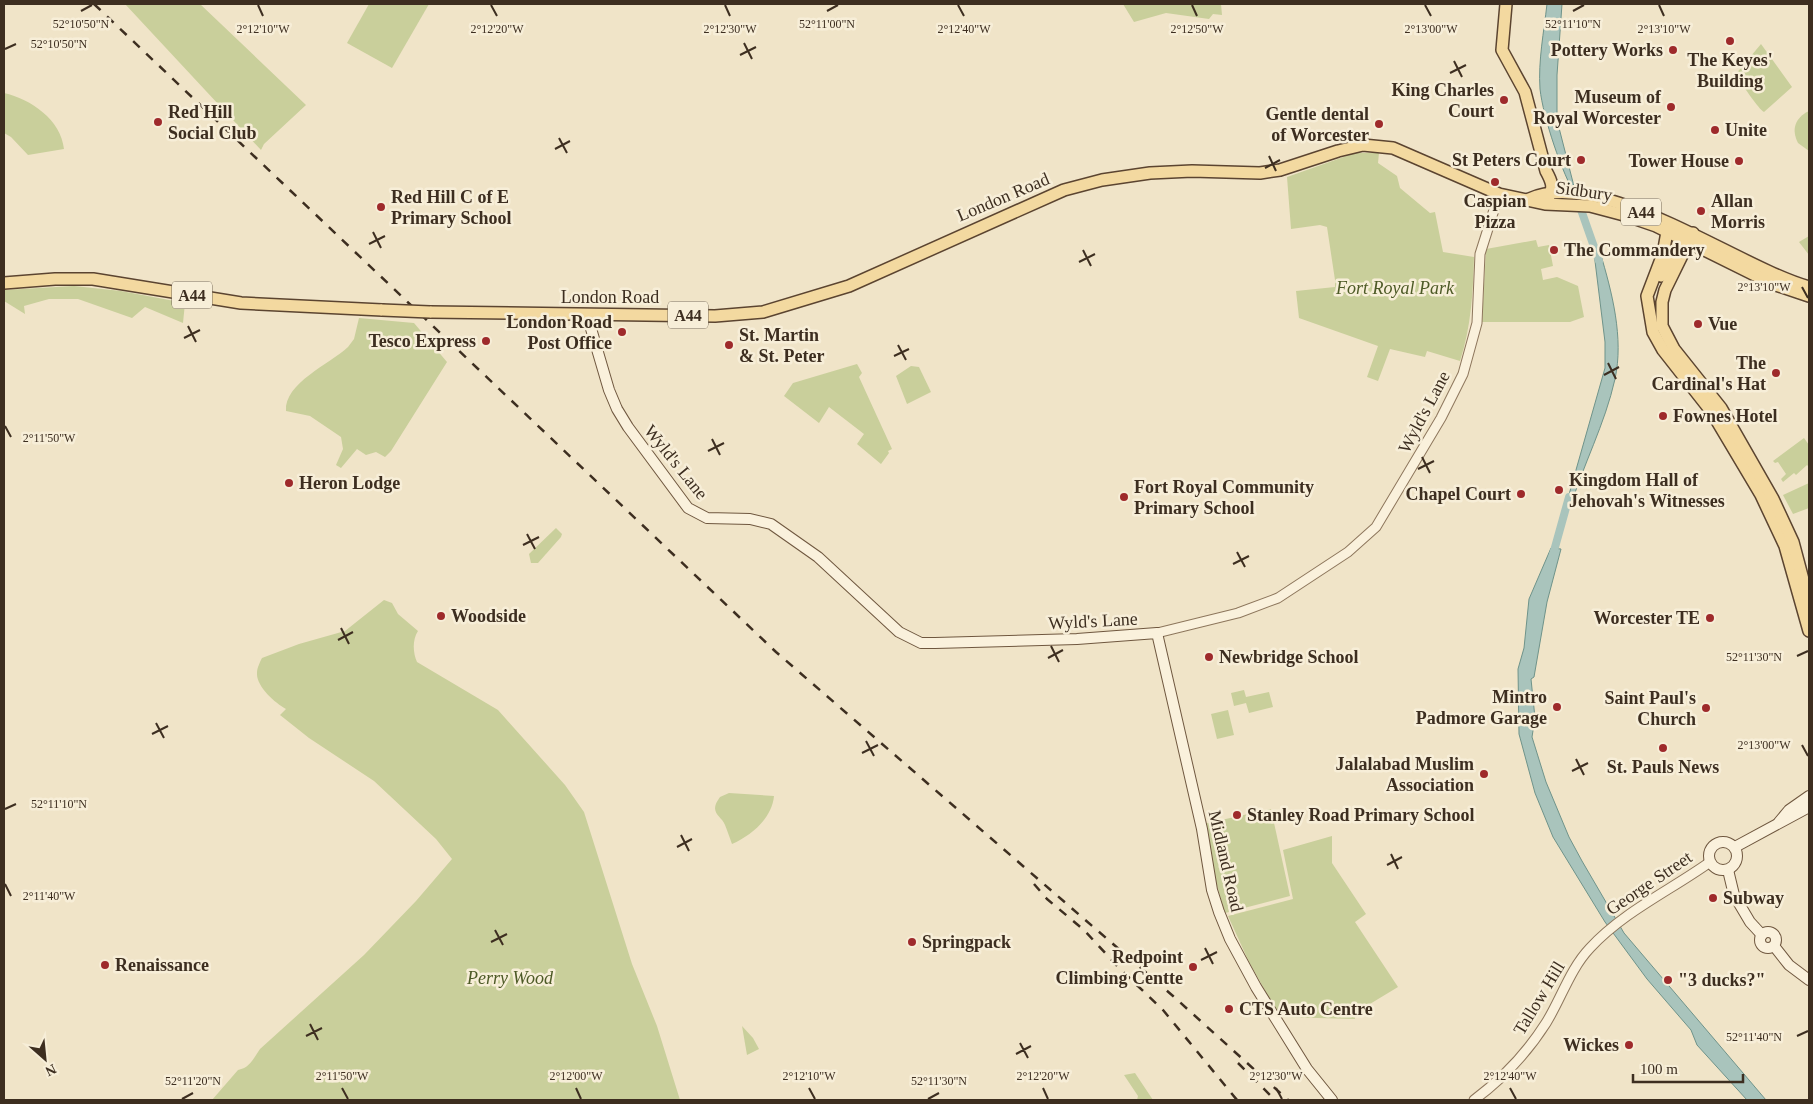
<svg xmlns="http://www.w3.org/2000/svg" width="1813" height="1104" viewBox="0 0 1813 1104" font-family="'Times New Roman',serif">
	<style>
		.green { fill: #c9cf9b }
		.water { fill: #a9c4bc; stroke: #6f938a }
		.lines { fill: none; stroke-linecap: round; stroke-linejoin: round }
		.canal { stroke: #a9c4bc; stroke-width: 8 }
		.tertiary-casing { stroke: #8d765c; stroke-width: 11 }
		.secondary-casing { stroke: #6f573f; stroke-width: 12 }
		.primary-casing { stroke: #5b4430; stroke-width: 14 }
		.tertiary { stroke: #faf1dc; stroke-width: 9 }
		.secondary { stroke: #faf1dc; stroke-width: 10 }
		.primary { stroke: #f3d9a0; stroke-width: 11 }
		.rail { stroke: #3d2e20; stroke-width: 2.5; stroke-dasharray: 9 9; stroke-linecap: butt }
		.primary-bridge-casing { stroke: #5b4430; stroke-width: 14; stroke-linecap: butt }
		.primary-bridge { stroke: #f3d9a0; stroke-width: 11 }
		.ticks { fill: none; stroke: #3d2e20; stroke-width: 2 }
		.poi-dot { fill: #9e2a2b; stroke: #f7eed8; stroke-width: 2 }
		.labels { text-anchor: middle; stroke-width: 5; stroke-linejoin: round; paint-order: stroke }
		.shield { fill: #f7eed8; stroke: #756857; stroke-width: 1 }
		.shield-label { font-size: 16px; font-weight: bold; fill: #3d2e20 }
		.poi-label { font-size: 18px; font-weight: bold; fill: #3d2e20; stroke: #f7eed8; text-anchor: start }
		.street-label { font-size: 18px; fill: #3d2e20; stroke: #f7eed8 }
		.park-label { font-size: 18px; font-style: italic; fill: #4d5a26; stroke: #f7eed8 }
		.ticks-label { font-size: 12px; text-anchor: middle; fill: #3d2e20; stroke: #f7eed8; stroke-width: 5; stroke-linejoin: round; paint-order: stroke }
	</style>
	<rect width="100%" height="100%" fill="#f0e4c8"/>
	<g class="green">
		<polygon points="125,4 200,4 306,105 264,144 261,150"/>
		<polygon points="369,4 429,4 392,68 347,43"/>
		<polygon points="1123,4 1221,4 1222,15 1213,14 1209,19 1166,13 1134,22"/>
		<path d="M1761,44l31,43 -28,25c-5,-2 -23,-30 -29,-37z"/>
		<path d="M4,93c27,6 57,27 60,56l-36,6 -17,-18 -7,-4z"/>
		<path d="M1809,111v40l-11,-8c-7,-14 -3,-25 11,-32z"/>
		<path d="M1355,153h24l-1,10 19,13 3,12 30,25 5,-1 8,40 31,5c-1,36 -3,70 -14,104l-33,-10 -2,6 -35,-8 -12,32 -11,-4 11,-31 -79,-28 -3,-27 39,-4v-7l-8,-53 -7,-2 -29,4 -4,-52z"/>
		<polygon points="1809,236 1809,255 1799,242"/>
		<polygon points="1536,240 1538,247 1549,245 1553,266 1541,269 1543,280 1557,277 1578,286 1584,317 1570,322 1482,322 1486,249"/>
		<polygon points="74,286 121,291 185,303 183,323 145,307 132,318 78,299 49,299 24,306 25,314 4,301 4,290"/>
		<path d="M359,318l55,5 33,39 -56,89 -6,6 -9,-5 -10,3 -9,-6 -16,19 -5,-3 7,-16 -2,-12 -31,-21 -24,-5c-2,-28 44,-47 62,-64l6,-8z"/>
		<polygon points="857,364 862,373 859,377 892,449 888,451 889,453 881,464 857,444 864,434 829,407 819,423 784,396 793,383"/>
		<polygon points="911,366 919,367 931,392 907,404 896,376"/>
		<polygon points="1804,438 1809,445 1809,467 1807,465 1796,475 1794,473 1783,482 1781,479 1786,474 1778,462 1775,463 1773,461"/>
		<polygon points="1809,483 1809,508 1793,514 1783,495"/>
		<polygon points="556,528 562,534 561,537 538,563 531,563 529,554"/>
		<path d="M384,600l8,3 6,11 20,17c-6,9 -5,22 -1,31l81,48 67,75 19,27 48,152 25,62 23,74h-468l26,-30c12,-2 15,-11 22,-21l104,-94 52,-54 36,-42 -16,-20 -62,-58 -65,-43 -29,-23 6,-6c-11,-6 -30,-23 -29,-36 0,-5 3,-11 5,-15l37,-14 46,-13z"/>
		<polygon points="1244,690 1246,697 1269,692 1273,707 1249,713 1246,703 1234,706 1231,693"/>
		<polygon points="1228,710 1234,735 1217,739 1211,714"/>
		<path d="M729,793l45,3c-2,22 -22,39 -42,48 -2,-6 -5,-14 -7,-19 -4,-10 -17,-12 -5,-28z"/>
		<polygon points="1271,809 1290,896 1225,913 1216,882 1203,824"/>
		<polygon points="1332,836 1332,863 1366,914 1355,922 1398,987 1355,1013 1355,1019 1280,1017 1249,962 1228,916 1293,899 1283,850"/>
		<polygon points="742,1026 753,1038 759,1049 747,1055"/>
		<polygon points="1135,1073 1153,1100 1137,1100 1138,1096 1124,1075"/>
	</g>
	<g class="water">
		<path d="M1547,4h15l-5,71v45l20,78c-15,-24 -34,-81 -37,-109 -2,-28 4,-58 7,-85z"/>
		<path d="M1600,252c12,40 24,86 15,127 -10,45 -32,86 -45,129l-3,-2 1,-8 37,-130v-26l-11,-89z"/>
		<polygon points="1551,548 1561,549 1547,602 1534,677 1531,679 1535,718 1532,737 1546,782 1569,837 1582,861 1624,933 1766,1100 1747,1100 1697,1045 1691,1030 1647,979 1605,922 1553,837 1535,793 1519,734 1518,669 1524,648 1529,599"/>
	</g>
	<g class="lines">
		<g class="canal">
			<polyline points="1579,204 1599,261"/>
			<polyline points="1552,558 1569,497"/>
		</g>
		<defs>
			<g id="tertiary">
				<polyline points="1157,633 1238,613 1278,598 1348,552 1376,527 1441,418 1463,374 1477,323 1480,254 1499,194"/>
				<path d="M1474,1100c28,-21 53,-47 72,-77 15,-24 24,-54 44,-75 33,-36 81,-58 120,-86"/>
			</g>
			<g id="secondary">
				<polyline points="587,315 609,390 617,409 628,427 688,508 707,518 750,519 771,524 818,557 899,632 921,643 935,643 1077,639 1157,633 1202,829 1212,890 1219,912 1230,939 1256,987 1307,1069 1332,1100"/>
				<polyline points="1779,822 1789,810 1809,796"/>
				<circle cx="1723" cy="856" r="14"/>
				<polyline points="1735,847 1809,807"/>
				<polyline points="1728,870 1734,895 1750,922 1762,935"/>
				<circle cx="1768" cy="940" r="8"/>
				<polyline points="1774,946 1789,965 1809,980"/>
			</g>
			<g id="primary">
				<path d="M1506,4l-4,46 23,42 21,79c5,9 9,17 2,27"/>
				<path d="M1529,199c72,-33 208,68 280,88"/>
				<polyline points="1667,232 1663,254 1647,296 1653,332 1663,350 1711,411 1761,495 1785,546 1809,631"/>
				<polyline points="1693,233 1665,290 1662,302 1662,326 1674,349 1721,408 1773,499 1793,542 1809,602"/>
				<polyline points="1661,276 1681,239"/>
				<polyline points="4,283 55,279 93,279 241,303 382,310"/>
				<polyline points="430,312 715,316 763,312 849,286 1064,190 1102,180 1150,173 1192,171 1260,173 1280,170 1338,151 1363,145 1393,148 1499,194 1545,204 1590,206 1624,215 1656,226 1773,284 1809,296"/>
			</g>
		</defs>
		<use href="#tertiary" class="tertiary-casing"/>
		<use href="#secondary" class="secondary-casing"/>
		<use href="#primary" class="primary-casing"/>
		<use href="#tertiary" class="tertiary"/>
		<use href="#secondary" class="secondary"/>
		<use href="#primary" class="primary"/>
		<g class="rail">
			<polyline points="94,4 776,652 1173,996 1288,1100"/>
			<polyline points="1034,884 1047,899 1084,930 1119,968 1163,1010 1237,1100"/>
			<polyline points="1238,1063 1275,1100"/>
		</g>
		<defs>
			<polyline id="primary-bridge" points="382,310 430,312"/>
		</defs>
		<use href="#primary-bridge" class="primary-bridge-casing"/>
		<use href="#primary-bridge" class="primary-bridge"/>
	</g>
	<path class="ticks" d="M258,5l5,11M491,5l6,11M725,5l5,11M958,5l6,11M1192,5l5,11M1425,5l6,11M1659,5l5,11M81,11l11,-6M827,11l11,-6M1573,11l11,-6M744,43l8,16M5,49l11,-5M740,55l16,-8M1454,61l8,16M1450,73l16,-8M559,138l8,15M555,149l15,-8M1269,156l7,15M1265,168l15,-8M373,232l8,16M369,244l16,-8M1083,250l8,16M1079,262l16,-8M1802,287l6,11M188,326l8,16M184,338l16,-8M898,345l8,15M894,356l15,-7M1608,363l8,16M1604,375l15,-8M5,426l6,11M712,439l8,16M708,451l16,-8M1422,457l8,16M1418,469l16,-8M527,534l8,15M523,545l16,-8M1237,552l8,15M1233,564l16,-8M341,628l8,16M338,640l15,-8M1051,646l8,16M1797,656l11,-5M1048,658l15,-8M156,723l8,15M152,734l16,-8M866,741l8,15M1802,745l6,11M862,753l16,-8M1576,759l8,16M1572,771l16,-8M5,809l11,-5M681,835l8,16M677,847l15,-8M1391,854l7,15M1387,865l15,-8M5,884l6,12M495,930l8,15M491,942l16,-8M1205,948l8,16M1201,960l16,-8M310,1024l8,16M306,1036l16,-8M1797,1036l11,-5M1020,1043l8,15M1016,1054l15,-8M342,1088l6,11M576,1088l5,11M809,1088l6,11M1043,1088l5,11M1276,1088l6,11M1510,1088l6,11M182,1099l11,-6M928,1099l11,-6"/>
	<g class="poi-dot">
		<circle cx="1730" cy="41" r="5"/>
		<circle cx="1673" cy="50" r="5"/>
		<circle cx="1504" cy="100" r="5"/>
		<circle cx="1671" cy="107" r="5"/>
		<circle cx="158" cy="122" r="5"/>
		<circle cx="1379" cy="124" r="5"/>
		<circle cx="1715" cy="130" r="5"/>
		<circle cx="1581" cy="160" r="5"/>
		<circle cx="1739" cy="161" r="5"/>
		<circle cx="1495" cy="182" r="5"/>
		<circle cx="381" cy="207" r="5"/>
		<circle cx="1701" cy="211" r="5"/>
		<circle cx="1554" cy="250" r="5"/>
		<circle cx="1698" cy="324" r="5"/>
		<circle cx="622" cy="332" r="5"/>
		<circle cx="486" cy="341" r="5"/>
		<circle cx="729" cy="345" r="5"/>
		<circle cx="1776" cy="373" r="5"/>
		<circle cx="1663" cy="416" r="5"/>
		<circle cx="289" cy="483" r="5"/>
		<circle cx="1559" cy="490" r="5"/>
		<circle cx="1521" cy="494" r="5"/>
		<circle cx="1124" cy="497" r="5"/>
		<circle cx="441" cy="616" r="5"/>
		<circle cx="1710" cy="618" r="5"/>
		<circle cx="1209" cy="657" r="5"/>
		<circle cx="1557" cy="707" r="5"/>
		<circle cx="1706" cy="708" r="5"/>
		<circle cx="1663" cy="748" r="5"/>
		<circle cx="1484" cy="774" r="5"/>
		<circle cx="1237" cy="815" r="5"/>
		<circle cx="1713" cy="898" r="5"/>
		<circle cx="912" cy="942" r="5"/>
		<circle cx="105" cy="965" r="5"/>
		<circle cx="1193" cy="967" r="5"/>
		<circle cx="1668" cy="980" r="5"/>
		<circle cx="1229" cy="1009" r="5"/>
		<circle cx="1629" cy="1045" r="5"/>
	</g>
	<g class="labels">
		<g class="shield">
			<rect x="1621" y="198.5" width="40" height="27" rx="4"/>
			<rect x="172" y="281.5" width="40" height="27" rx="4"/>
			<rect x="668" y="301.5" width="40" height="27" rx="4"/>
		</g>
		<g class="shield-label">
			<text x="1641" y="218">A44</text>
			<text x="192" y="301">A44</text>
			<text x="688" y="321">A44</text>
		</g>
		<g class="poi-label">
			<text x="1663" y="56" text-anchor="end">Pottery Works</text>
			<text x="1730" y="66" text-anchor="middle">The Keyes'<tspan x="1730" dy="21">Building</tspan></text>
			<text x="1494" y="96" text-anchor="end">King Charles<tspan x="1494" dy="21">Court</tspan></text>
			<text x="1661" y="103" text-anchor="end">Museum of<tspan x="1661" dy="21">Royal Worcester</tspan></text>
			<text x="168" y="118">Red Hill<tspan x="168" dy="21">Social Club</tspan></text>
			<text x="1369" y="120" text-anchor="end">Gentle dental<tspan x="1369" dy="21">of Worcester</tspan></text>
			<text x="1725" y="136">Unite</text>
			<text x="1571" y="166" text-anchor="end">St Peters Court</text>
			<text x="1729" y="167" text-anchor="end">Tower House</text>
			<text x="391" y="203">Red Hill C of E<tspan x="391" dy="21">Primary School</tspan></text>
			<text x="1495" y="207" text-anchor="middle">Caspian<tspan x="1495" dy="21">Pizza</tspan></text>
			<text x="1711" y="207">Allan<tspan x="1711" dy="21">Morris</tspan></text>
			<text x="1564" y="256">The Commandery</text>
			<text x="612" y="328" text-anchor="end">London Road<tspan x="612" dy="21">Post Office</tspan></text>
			<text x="1708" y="330">Vue</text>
			<text x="739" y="341">St. Martin<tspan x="739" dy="21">&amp; St. Peter</tspan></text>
			<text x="476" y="347" text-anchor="end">Tesco Express</text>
			<text x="1766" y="369" text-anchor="end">The<tspan x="1766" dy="21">Cardinal's Hat</tspan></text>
			<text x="1673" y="422">Fownes Hotel</text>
			<text x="1569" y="486">Kingdom Hall of<tspan x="1569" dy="21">Jehovah's Witnesses</tspan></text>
			<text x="299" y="489">Heron Lodge</text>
			<text x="1134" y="493">Fort Royal Community<tspan x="1134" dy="21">Primary School</tspan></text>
			<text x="1511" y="500" text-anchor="end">Chapel Court</text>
			<text x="451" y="622">Woodside</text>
			<text x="1700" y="624" text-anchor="end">Worcester TE</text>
			<text x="1219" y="663">Newbridge School</text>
			<text x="1547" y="703" text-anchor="end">Mintro<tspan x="1547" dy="21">Padmore Garage</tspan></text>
			<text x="1696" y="704" text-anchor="end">Saint Paul's<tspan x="1696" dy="21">Church</tspan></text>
			<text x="1474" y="770" text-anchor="end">Jalalabad Muslim<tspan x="1474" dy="21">Association</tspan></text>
			<text x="1663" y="773" text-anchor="middle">St. Pauls News</text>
			<text x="1247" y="821">Stanley Road Primary School</text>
			<text x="1723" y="904">Subway</text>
			<text x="922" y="948">Springpack</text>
			<text x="1183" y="963" text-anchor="end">Redpoint<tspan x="1183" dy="21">Climbing Centte</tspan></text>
			<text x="115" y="971">Renaissance</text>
			<text x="1678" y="986">"3 ducks?"</text>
			<text x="1239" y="1015">CTS Auto Centre</text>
			<text x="1619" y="1051" text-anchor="end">Wickes</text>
		</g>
		<g class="street-label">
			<text transform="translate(1584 191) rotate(8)" y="6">Sidbury</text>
			<text transform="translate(1003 197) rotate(-23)" y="6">London Road</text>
			<text x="610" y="303">London Road</text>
			<text transform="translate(1424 412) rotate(-62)" y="6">Wyld's Lane</text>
			<text transform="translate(676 462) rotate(51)" y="6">Wyld's Lane</text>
			<text transform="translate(1093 621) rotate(-3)" y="6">Wyld's Lane</text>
			<text transform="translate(1226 861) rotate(77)" y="6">Midland Road</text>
			<text transform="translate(1649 883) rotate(-34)" y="6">George Street</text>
			<text transform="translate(1539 998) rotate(-59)" y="6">Tallow Hill</text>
		</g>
		<g class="park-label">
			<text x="1395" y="294">Fort Royal Park</text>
			<text x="510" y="984">Perry Wood</text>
		</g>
	</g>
	<g class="ticks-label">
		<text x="81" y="28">52°10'50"N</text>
		<text x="827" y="28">52°11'00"N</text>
		<text x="1573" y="28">52°11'10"N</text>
		<text x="263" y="33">2°12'10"W</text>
		<text x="497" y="33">2°12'20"W</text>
		<text x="730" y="33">2°12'30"W</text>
		<text x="964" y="33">2°12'40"W</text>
		<text x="1197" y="33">2°12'50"W</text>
		<text x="1431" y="33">2°13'00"W</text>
		<text x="1664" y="33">2°13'10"W</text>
		<text x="59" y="48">52°10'50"N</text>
		<text x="1764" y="291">2°13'10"W</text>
		<text x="49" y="442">2°11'50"W</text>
		<text x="1754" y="661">52°11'30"N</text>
		<text x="1764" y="749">2°13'00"W</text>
		<text x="59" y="808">52°11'10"N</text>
		<text x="49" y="900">2°11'40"W</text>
		<text x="1754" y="1041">52°11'40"N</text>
		<text x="342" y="1080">2°11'50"W</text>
		<text x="576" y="1080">2°12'00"W</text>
		<text x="809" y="1080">2°12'10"W</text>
		<text x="1043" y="1080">2°12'20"W</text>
		<text x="1276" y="1080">2°12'30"W</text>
		<text x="1510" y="1080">2°12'40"W</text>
		<text x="193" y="1085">52°11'20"N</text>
		<text x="939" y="1085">52°11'30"N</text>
	</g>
	<rect width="1813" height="1104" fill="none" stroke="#3d2e20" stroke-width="10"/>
	<g transform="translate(45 1059) rotate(153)" stroke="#f7eed8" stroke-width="4" paint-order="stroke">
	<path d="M0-4L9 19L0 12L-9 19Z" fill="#3d2e20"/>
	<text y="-8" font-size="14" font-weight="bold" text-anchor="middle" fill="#3d2e20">N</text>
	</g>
	<path d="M1633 1074v8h110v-8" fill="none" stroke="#3d2e20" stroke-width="2.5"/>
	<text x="1640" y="1074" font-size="15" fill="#3d2e20" stroke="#f7eed8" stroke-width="4" paint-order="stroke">100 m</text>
</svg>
